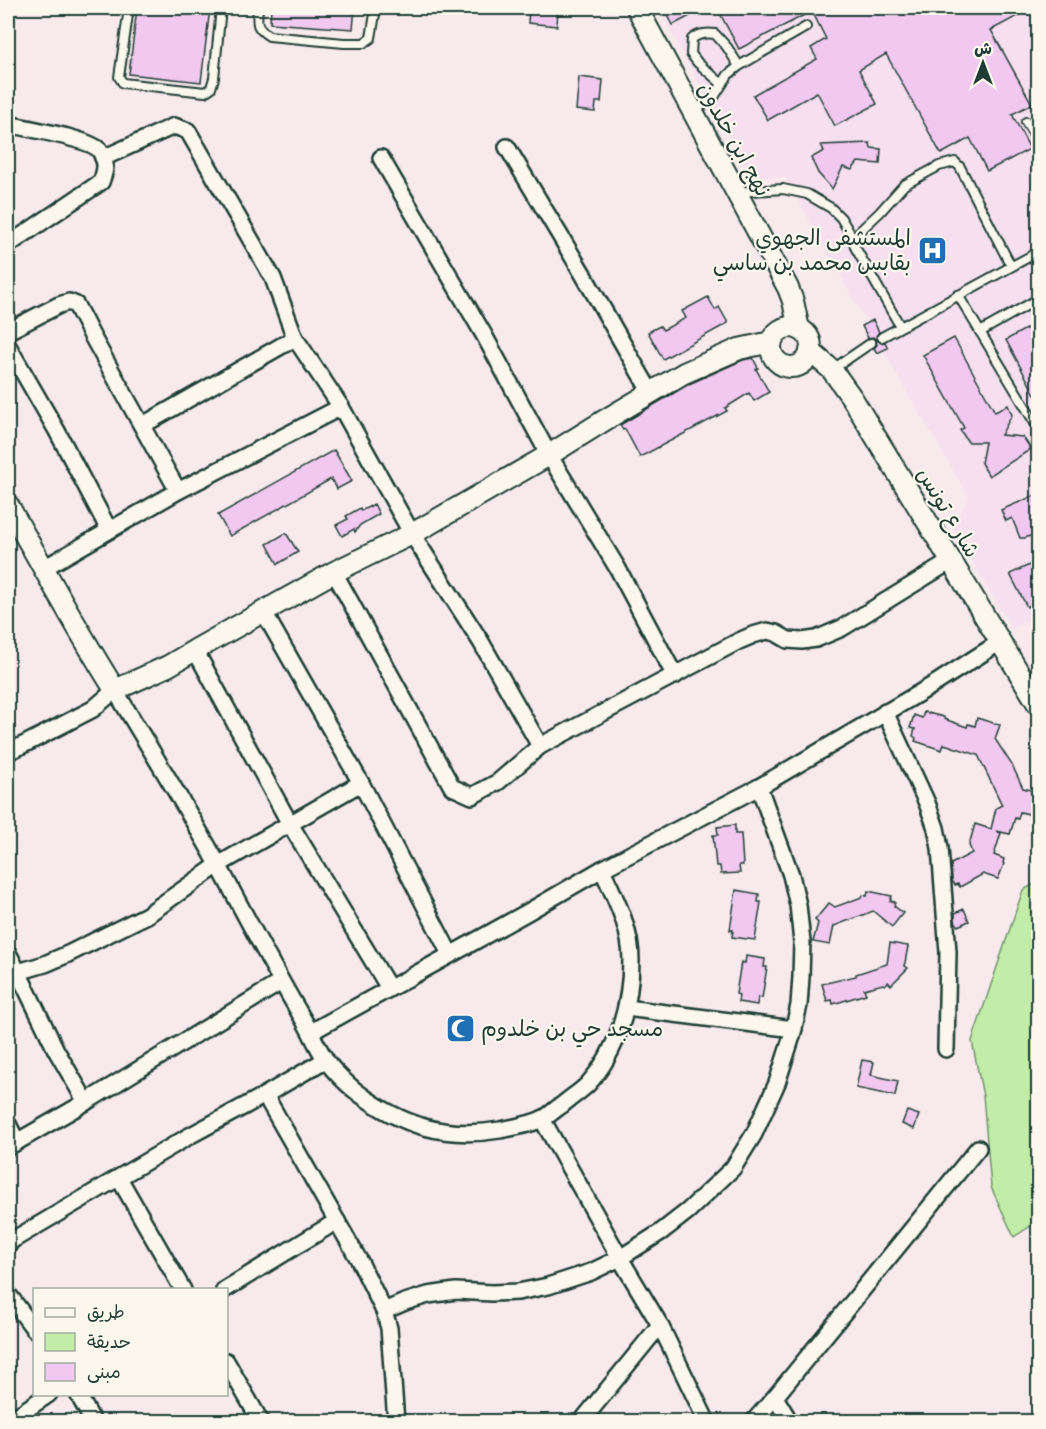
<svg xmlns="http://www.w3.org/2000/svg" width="1046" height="1429" viewBox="0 0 1046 1429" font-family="'Patrick Hand','Playpen Sans Arabic',sans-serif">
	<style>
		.built { fill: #f6dfee }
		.green { fill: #c3eca8; stroke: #71946e; stroke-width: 1.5 }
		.building { fill: #f1c8f0; stroke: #1f3d34; stroke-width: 1.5 }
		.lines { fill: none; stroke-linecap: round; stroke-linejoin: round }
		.service-casing { stroke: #1f3d34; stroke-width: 12 }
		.minor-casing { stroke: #1f3d34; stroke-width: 20 }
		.tertiary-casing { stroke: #1f3d34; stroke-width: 24 }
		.service { stroke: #fbf7ec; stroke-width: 8 }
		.minor { stroke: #fbf7ec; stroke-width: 15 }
		.tertiary { stroke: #fbf7ec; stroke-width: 20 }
		.labels { text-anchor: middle; stroke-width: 4.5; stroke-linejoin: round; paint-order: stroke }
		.street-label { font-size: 22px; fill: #1f3d34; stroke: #fbf7ec }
		.poi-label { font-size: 22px; fill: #1f3d34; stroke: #fbf7ec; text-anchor: end }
	</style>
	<rect width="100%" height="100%" fill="#f8e9ed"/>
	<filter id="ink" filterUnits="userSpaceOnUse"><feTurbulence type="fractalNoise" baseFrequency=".0167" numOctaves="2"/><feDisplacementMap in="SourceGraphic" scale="12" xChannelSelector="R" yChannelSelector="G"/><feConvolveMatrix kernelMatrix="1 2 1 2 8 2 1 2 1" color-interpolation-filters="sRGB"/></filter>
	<g filter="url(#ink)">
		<polygon class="built" points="658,8 1038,8 1038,616 1012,629 952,526 969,497 877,340 785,177 751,177"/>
		<polygon class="green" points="1038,882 1038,1221 1014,1237 991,1187 983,1096 972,1041 1023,890"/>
		<g class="building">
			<polygon points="137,8 210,8 201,82 129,74"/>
			<polygon points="271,8 355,8 353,29 270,23"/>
			<polygon points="529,8 558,8 557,26 528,23"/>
			<polygon points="664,8 705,8 673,25"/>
			<polygon points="717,8 1033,8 991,30 1032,104 1012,114 1030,149 987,171 970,138 941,154 886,54 859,70 877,104 835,126 817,92 768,120 753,95 817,59 811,48 826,39 812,11 739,49"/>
			<polygon points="579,77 603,80 601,102 596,102 595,112 576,110"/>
			<polygon points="870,143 871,148 881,149 880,164 858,162 852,170 843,167 832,189 818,173 811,158 824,151 821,145"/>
			<polygon points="708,297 715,310 719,307 728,323 663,359 648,332 660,326 663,330 686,318 682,311"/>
			<polygon points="873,320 879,332 876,336 877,340 881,343 885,342 888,348 877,353 874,348 877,345 876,340 873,337 868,338 862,326"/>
			<polygon points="1038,322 1038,400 1006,340"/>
			<polygon points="954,338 995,412 1008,405 1012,415 1001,435 1023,437 1031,449 989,476 981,463 985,442 968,442 960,430 964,428 923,355"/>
			<polygon points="753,358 758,368 756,369 769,392 754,401 749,393 725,408 727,411 640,457 625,429 623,430 620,425 689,384 743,360"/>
			<polygon points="334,450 352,481 337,489 331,479 230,536 218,515"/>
			<polygon points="1036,495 1038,499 1038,506 1037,507 1038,510 1038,533 1025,538 1020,538 1012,518 1006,521 1001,510"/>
			<polygon points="374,504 379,514 360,525 355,532 354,529 342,536 336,525 348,519 346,516 360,508 361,511"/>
			<polygon points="286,533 298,552 278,564 267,544"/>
			<polygon points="1038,561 1038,600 1027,607 1010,574"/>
			<polygon points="924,712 944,717 944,719 967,727 968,724 975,726 977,718 1000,725 995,739 1012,765 1023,788 1031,790 1031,793 1038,795 1038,811 1034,809 1033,815 1020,812 1018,819 1015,818 1010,834 996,831 1001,833 994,855 1004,859 1003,863 1004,864 998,879 983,874 960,887 958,884 955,885 952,881 951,864 972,853 969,845 975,824 991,829 996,808 1002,805 978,755 944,744 942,750 915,741 916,738 913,736 915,729 910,728 914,715 922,718"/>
			<polygon points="735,825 735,834 741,834 743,865 739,865 740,873 721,874 720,866 716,866 713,835 718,835 717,827"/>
			<polygon points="736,890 759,894 758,902 761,902 755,940 732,937 733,930 730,930"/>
			<polygon points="868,891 892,896 890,901 895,902 894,906 903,913 892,927 873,911 834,926 830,945 813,942 818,923 815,920 829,903 835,907 862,897 863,895 867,896"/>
			<polygon points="964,909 969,921 958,926 955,921 955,913"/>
			<polygon points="890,943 908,946 905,963 904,965 908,968 891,985 888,982 885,985 883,984 864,989 866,994 833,1004 832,1000 827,1001 822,984 856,976 856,974 887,964"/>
			<polygon points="746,956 765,959 764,967 767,967 762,998 758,997 757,1005 738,1002 739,995 736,994 741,962 745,963"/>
			<polygon points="862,1060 874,1062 871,1075 898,1081 895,1096 856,1088"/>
			<polygon points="907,1111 919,1115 914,1129 902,1124"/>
		</g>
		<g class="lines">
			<defs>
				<g id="service">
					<polyline points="129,8 119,77 123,83 205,92 211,88 214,78 221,8"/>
					<path d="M258,8c-1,15 -3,19 11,28l75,7h20l7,-5 5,-30"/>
					<path d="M722,84l-24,-21 -7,-9 1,-15c7,-6 15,-6 23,-5l12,13 12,19"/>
					<polyline points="694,111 714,97 728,75 739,66 806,27"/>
					<polyline points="1026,122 1038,141"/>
					<polyline points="738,192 783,189 807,194 831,208 841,218 854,240"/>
					<polyline points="958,295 1038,428"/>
					<polyline points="900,326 855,247 854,240 860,231 880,212 904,185 939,166 955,162 960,167 1011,266"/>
					<polyline points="980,332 1038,299"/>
					<polyline points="882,337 1038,252"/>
					<polyline points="833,369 871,343"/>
				</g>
				<g id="minor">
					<path d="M8,124c17,4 84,15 92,27 8,11 5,21 1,31l-93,63"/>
					<polyline points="507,147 583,274 651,393"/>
					<polyline points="103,158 174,126 188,131 273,278 295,338 341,407 412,534 481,642 540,746"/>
					<polyline points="381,158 484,335 549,455 618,569 675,676"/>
					<polyline points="8,331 59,305 69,302 76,305 92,336 178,491"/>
					<polyline points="8,346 57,431 109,530"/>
					<polyline points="143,425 295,338"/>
					<polyline points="44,568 178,491 341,407"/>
					<polyline points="334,572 452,787 472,796 498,782 540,746 739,641 753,635 767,631 776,633 788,640 802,641 816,639 842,628 951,561"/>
					<polyline points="263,611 361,783 450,954"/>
					<polyline points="195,650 290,824 389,988"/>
					<polyline points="885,712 927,803 936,828 940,848 948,952 946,1049"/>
					<path d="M8,752l19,-9 66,-34 22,-19c35,59 72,118 105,178 27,51 54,102 83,151 8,13 13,26 21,38 5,10 24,28 33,35 45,34 88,47 143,38 14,-3 30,-5 42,-11 7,-3 13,-10 20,-14 8,-7 18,-13 26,-21 30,-33 43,-80 43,-124 0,-32 -16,-62 -29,-91"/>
					<polyline points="8,953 18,972"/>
					<polyline points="626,1008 794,1029"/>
					<polyline points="311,1032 526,913 602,869 759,787 933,685 1000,642"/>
					<polyline points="265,1095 359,1260 384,1311 389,1328 396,1422"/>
					<polyline points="86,1102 56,1050 18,972 45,964 68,954 147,915 218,865 361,783"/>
					<polyline points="542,1119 620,1258 660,1325 707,1422"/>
					<polyline points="8,1124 17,1142"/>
					<polyline points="8,1147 86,1102 281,982"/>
					<polyline points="119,1178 183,1290"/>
					<polyline points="8,1246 11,1241 191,1135 265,1095 325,1060"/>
					<polyline points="224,1290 337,1221"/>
					<polyline points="8,1294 34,1329"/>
					<polyline points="384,1311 405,1302 428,1295 456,1291 492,1293 518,1292 548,1286 591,1272 620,1258 661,1232 688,1211 733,1168 754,1134 777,1083 792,1036 799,1005 801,977 802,942 798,905 791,875 759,787"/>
					<polyline points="226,1361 261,1422"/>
					<polyline points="78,1394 93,1422"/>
					<polyline points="775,1397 790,1422"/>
					<polyline points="8,1422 49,1394"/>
					<polyline points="581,1422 660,1325"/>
					<polyline points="753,1422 775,1397 978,1148"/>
				</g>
				<g id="tertiary">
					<polyline points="637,8 788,288 793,301 799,329"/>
					<circle cx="791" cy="347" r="20"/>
					<polyline points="810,351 832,370 852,398 1038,704"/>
					<path d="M8,505c35,62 69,125 107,185l53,-24 27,-16 139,-78 78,-38 137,-79 56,-35 79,-47 55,-24 32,-7"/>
				</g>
			</defs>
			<use href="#service" class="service-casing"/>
			<use href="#minor" class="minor-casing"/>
			<use href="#tertiary" class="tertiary-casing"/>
			<use href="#service" class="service"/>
			<use href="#minor" class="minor"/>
			<use href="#tertiary" class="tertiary"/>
		</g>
	</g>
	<defs>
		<symbol id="hospital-square" viewBox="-11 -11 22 22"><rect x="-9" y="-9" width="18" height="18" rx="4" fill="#1f6fb2" stroke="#fbf7ec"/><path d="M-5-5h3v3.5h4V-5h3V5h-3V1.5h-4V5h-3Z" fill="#fff"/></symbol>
		<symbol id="mosque-square" viewBox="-11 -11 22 22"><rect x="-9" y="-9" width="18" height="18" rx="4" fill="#1f6fb2" stroke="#fbf7ec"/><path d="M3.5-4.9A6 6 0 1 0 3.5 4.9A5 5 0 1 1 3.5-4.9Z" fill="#fff"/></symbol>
	</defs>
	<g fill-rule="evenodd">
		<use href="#hospital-square" x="916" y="234" width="33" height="33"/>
		<use href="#mosque-square" x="444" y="1012" width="33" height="33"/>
	</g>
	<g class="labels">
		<g class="street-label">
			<text transform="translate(735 139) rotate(61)" y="8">نهج ابن خلدون</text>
			<text transform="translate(949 512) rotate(59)" y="8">شارع تونس</text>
		</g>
		<g class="poi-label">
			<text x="911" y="245">المستشفى الجهوي<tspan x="911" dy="25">بقابس محمد بن ساسي</tspan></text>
			<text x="481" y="1036" text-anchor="start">مسجد حي بن خلدوم</text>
		</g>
	</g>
	<rect width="1046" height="1429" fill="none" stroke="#fbf7ec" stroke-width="30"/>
	<rect x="15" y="15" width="1016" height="1399" fill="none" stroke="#1f3d34" stroke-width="2" filter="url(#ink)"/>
	<rect x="33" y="1288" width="195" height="108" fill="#fbf7ec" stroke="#a3ada2" stroke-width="1.5"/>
	<rect x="45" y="1308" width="30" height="9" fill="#fbf7ec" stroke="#a3ada2" stroke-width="1.5"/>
	<text x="87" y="1318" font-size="18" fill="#1f3d34">طريق</text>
	<rect x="45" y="1333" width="30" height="18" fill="#c3eca8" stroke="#a3ada2" stroke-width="1.5"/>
	<text x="87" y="1348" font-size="18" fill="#1f3d34">حديقة</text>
	<rect x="45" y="1363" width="30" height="18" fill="#f1c8f0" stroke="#a3ada2" stroke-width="1.5"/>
	<text x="87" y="1378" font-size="18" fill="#1f3d34">مبنى</text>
	<g transform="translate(983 63)" stroke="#fbf7ec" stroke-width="4.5" paint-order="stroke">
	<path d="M0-4.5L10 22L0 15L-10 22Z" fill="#1f3d34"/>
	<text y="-9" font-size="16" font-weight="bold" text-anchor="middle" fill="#1f3d34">ش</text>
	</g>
</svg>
